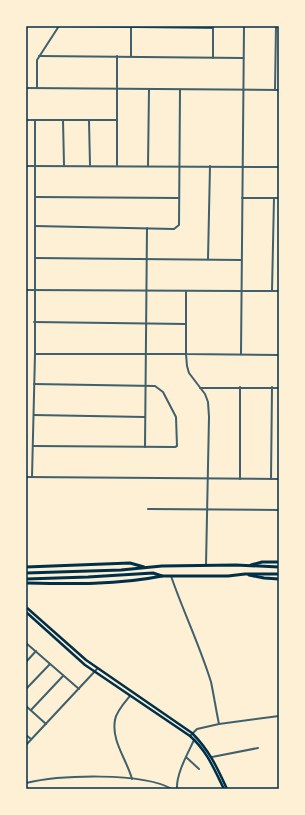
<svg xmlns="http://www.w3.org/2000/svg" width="305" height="815" viewBox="0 0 305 815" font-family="'Work Sans',sans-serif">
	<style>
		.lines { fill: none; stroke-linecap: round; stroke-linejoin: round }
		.minor { stroke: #3f606c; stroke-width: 2 }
		.tertiary { stroke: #3f606c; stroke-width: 2 }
		.secondary { stroke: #003049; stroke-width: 2.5 }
		.primary { stroke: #003049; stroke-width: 3 }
		.trunk { stroke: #003049; stroke-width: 3 }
		.neatline { fill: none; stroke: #003049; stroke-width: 1.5 }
	</style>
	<rect width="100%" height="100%" fill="#fdf0d5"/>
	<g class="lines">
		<g class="minor">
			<polyline points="59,26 213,28"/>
			<polyline points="39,56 243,58"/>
			<polyline points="117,56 117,165"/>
			<polyline points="131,56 131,26"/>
			<polyline points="213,58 213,26"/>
			<polyline points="37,88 37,60 59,26"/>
			<polyline points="275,90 276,26"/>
			<polyline points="26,120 117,120"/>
			<polyline points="63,120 64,165"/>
			<polyline points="89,121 90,165"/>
			<polyline points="26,166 279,167"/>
			<polyline points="148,166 149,89"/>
			<polyline points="35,197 178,198"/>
			<polyline points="242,198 279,198"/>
			<polyline points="35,226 174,229 179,225 180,90"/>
			<polyline points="35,258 241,260"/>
			<polyline points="208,259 210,166"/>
			<polyline points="241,291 279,291"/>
			<polyline points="272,291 274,198"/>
			<polyline points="34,322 186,324"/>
			<polyline points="35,354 186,354 187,366 189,373 205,394 208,402 209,417 206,565"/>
			<polyline points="200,388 279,388"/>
			<polyline points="34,415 145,417"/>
			<polyline points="33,446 175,447 177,446 176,417 163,392 155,386 34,384"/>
			<polyline points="145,447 147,228"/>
			<polyline points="26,477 279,479"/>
			<polyline points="32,477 35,354 35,120"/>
			<polyline points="240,479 240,387"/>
			<polyline points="271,479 272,387"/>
			<polyline points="148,509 279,510"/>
			<path d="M171,576c12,35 29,70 40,106 3,14 5,28 8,42"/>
			<polyline points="26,643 79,689"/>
			<polyline points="26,662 36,651"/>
			<polyline points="26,689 50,664"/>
			<path d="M130,696c-5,6 -14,16 -15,24 -4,21 12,40 17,59"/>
			<polyline points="26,706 46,724"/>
			<polyline points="31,710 63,676"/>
			<polyline points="26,735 31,739"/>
			<polyline points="190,736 197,729 219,724 279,716"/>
			<polyline points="26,745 97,669"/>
			<polyline points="186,757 199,769"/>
			<polyline points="212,757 258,748"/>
			<path d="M26,783c34,-8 116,-11 146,6"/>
			<path d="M177,789c-1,-15 11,-36 17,-49"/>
		</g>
		<g class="tertiary">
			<polyline points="26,88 279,90"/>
			<polyline points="26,290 241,291"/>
			<polyline points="186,292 186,354 279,355"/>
			<polyline points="241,354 244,26"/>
		</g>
		<g class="secondary">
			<path d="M26,607l60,53 106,73c17,17 25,34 35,56"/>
			<path d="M26,612l59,53 105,71c17,15 24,33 34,53"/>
		</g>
		<g class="primary">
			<polyline points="251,565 262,562 279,562"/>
			<polyline points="26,567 130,563 144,567"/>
			<polyline points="249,575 264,578 279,579"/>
			<path d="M26,583c45,1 92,2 136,-7"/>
		</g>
		<g class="trunk">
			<polyline points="26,573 121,570 162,566 236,565 279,567"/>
			<polyline points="26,579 88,577 153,573 162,576 228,576 245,574 279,574"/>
		</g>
	</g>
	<rect width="305" height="815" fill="none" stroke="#fdf0d5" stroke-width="54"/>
	<rect x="27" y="27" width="251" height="761" class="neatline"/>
</svg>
